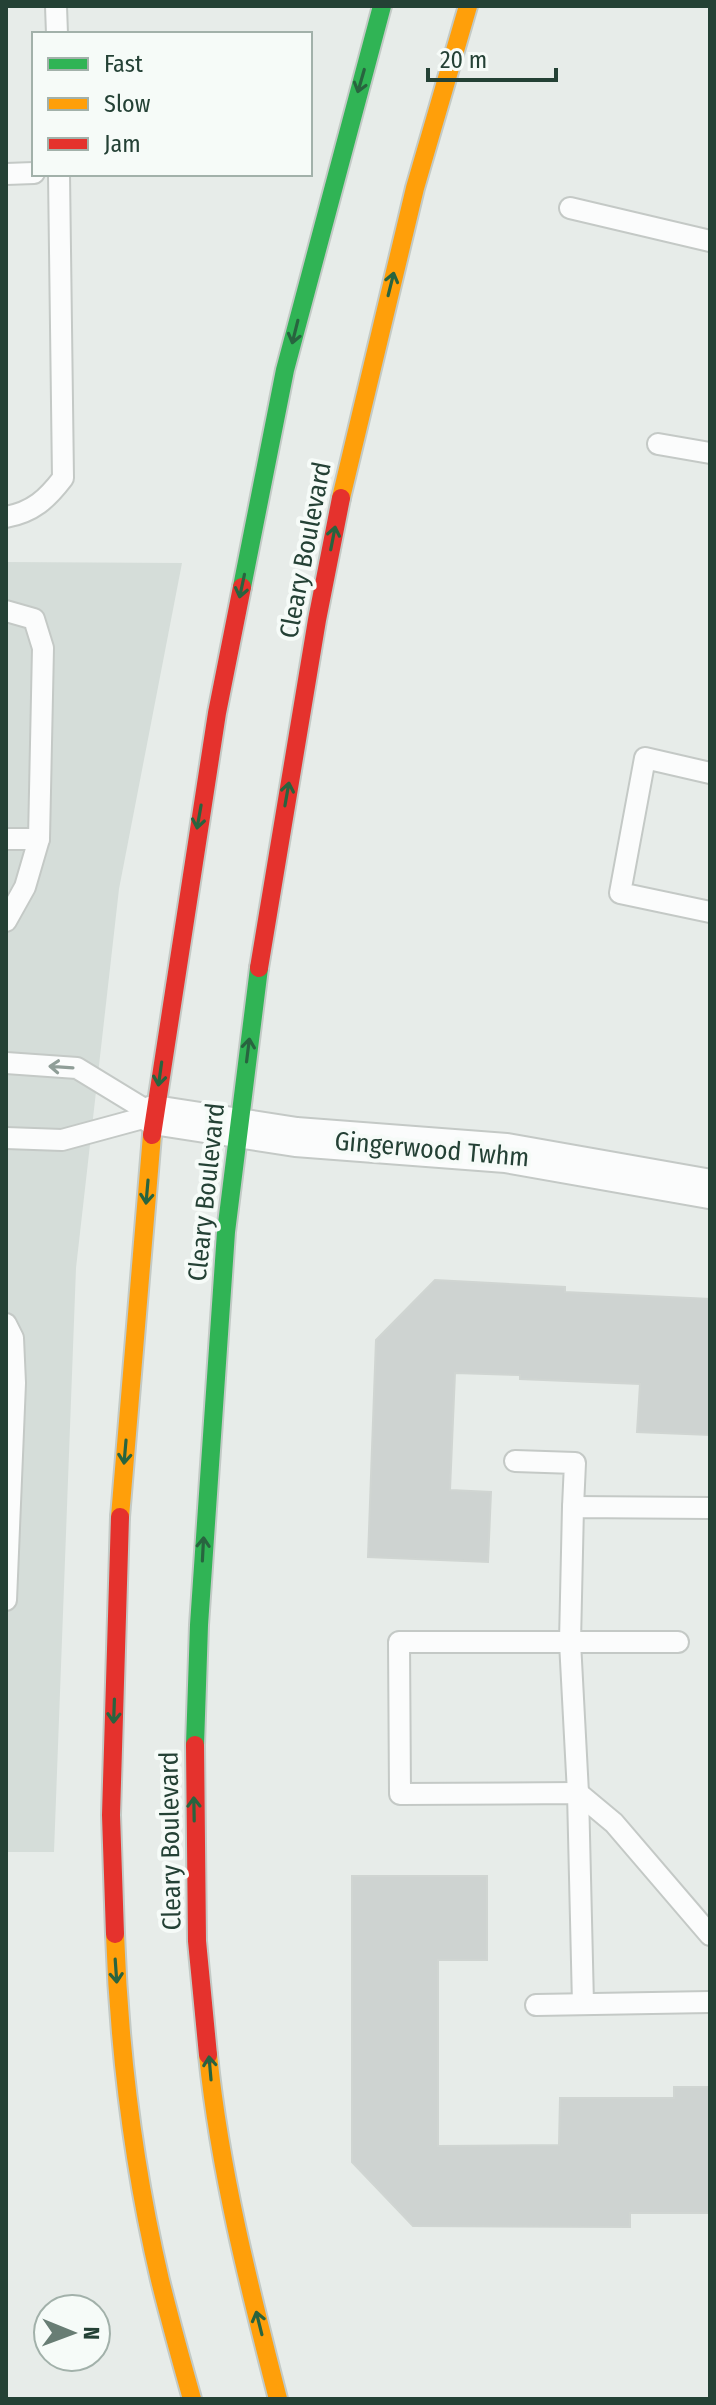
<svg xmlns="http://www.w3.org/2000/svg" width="716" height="2405" viewBox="0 0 716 2405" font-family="'Fira Sans Condensed',sans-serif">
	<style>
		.built { fill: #d5ddd9 }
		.building { fill: #ced3d1; stroke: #d0d5d2; stroke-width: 2 }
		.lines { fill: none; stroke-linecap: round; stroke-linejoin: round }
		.lane-casing { stroke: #c4c9c6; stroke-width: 24 }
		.street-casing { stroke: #c4c9c6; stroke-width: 42 }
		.fast-casing { stroke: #c3cac6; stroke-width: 22 }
		.slow-casing { stroke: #c3cac6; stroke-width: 22 }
		.jam-casing { stroke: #c3cac6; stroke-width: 22 }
		.lane { stroke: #fbfcfc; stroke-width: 20 }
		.street { stroke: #fbfcfc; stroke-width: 38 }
		.fast { stroke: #30b455; stroke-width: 18 }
		.slow { stroke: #ff9f0a; stroke-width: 18 }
		.jam { stroke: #e5322d; stroke-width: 18 }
		.oneway { stroke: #28643f }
		.oneway2 { stroke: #909e98 }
		.labels { text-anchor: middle; stroke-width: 8; stroke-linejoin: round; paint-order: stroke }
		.street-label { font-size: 26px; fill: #244135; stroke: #f6fbf8 }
	</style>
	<rect width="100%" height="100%" fill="#e7ece9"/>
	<polygon class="built" points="6,562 182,563 119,889 76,1268 54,1852 6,1852"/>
	<g class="building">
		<polygon points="435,1280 565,1287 565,1292 710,1299 710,1435 637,1432 640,1384 520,1379 520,1375 455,1373 450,1490 491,1492 488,1562 368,1557 376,1340"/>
		<polygon points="352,1876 487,1876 487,1960 438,1960 438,2146 559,2145 560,2098 674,2098 674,2087 710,2087 710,2213 630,2213 630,2227 413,2226 352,2162"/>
	</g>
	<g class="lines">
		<defs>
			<g id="lane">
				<polyline points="56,6 57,34"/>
				<polyline points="6,174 34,173"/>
				<polyline points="570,208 710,241"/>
				<polyline points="658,444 710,453"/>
				<path d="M6,517c27,-5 41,-18 57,-39l-4,-304"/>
				<polyline points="6,611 34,619 43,648 39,839 25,887 6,921"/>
				<polyline points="710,773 645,758 620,893 710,912"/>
				<polyline points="6,839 39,839"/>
				<polyline points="6,1063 77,1068 154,1115"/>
				<polyline points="6,1138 62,1140 154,1115"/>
				<polyline points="6,1324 13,1338 15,1383 6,1600"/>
				<polyline points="515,1461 575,1463 573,1507"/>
				<polyline points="678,1642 399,1642 400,1794 578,1793 614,1823 710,1935"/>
				<polyline points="583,2004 578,1793 570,1642 573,1507 710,1508"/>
				<polyline points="536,2005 710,2002"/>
			</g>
			<polyline id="street" points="154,1115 296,1137 506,1153 710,1189"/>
			<g id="fast">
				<polyline points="242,587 285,370 382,6"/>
				<polyline points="195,1745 199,1625 226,1232 259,968"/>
			</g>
			<g id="slow">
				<polyline points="341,498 415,188 468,6"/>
				<polyline points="120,1517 152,1135"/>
				<path d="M115,1934c4,114 19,235 45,346 10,40 21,80 32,119"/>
				<path d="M208,2055c12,117 41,231 70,344"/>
			</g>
			<g id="jam">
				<polyline points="259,968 317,620 341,498"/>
				<polyline points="152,1135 217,713 242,587"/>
				<polyline points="195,1745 197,1941 208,2055"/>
				<polyline points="115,1934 111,1815 120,1517"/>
			</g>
		</defs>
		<use href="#lane" class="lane-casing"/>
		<use href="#street" class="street-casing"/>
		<use href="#fast" class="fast-casing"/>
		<use href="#slow" class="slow-casing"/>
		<use href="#jam" class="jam-casing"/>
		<use href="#lane" class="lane"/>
		<use href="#street" class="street"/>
		<use href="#fast" class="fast"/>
		<use href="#slow" class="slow"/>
		<use href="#jam" class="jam"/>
	</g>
	<defs><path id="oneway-shaft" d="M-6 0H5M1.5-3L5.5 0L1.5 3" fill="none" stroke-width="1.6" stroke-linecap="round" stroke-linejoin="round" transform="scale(2)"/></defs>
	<g class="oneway">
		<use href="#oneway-shaft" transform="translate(361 81) rotate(106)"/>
		<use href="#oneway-shaft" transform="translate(391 284) rotate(-76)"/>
		<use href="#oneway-shaft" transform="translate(295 332) rotate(104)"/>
		<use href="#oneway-shaft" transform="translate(333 538) rotate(-79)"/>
		<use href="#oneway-shaft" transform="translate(242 586) rotate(102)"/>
		<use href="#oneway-shaft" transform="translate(287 794) rotate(-80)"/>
		<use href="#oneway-shaft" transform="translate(199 817) rotate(100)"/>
		<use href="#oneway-shaft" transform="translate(248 1050) rotate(-83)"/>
		<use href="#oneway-shaft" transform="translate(160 1074) rotate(98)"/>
		<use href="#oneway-shaft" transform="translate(147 1192) rotate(95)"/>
		<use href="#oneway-shaft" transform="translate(125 1452) rotate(95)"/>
		<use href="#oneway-shaft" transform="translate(203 1549) rotate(-87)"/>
		<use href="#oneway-shaft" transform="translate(114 1711) rotate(92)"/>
		<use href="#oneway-shaft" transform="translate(194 1809) rotate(-91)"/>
		<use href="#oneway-shaft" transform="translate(116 1971) rotate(86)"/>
		<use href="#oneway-shaft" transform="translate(210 2068) rotate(-95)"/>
		<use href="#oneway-shaft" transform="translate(259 2323) rotate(-104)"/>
	</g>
	<use class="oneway2" href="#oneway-shaft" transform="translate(61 1067) rotate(-176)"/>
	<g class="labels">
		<g class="street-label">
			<text transform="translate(305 550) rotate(-79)" y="9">Cleary Boulevard</text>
			<text transform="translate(432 1149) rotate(5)" y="9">Gingerwood Twhm</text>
			<text transform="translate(206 1192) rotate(-84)" y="9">Cleary Boulevard</text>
			<text transform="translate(170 1841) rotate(-91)" y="9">Cleary Boulevard</text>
		</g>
	</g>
	<rect width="716" height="2405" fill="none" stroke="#244135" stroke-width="16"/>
	<rect x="32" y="32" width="280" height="144" fill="#f6fbf8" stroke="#a2b1aa" stroke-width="2"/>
	<rect x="48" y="58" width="40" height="12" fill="#30b455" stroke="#a2b1aa" stroke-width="2"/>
	<text x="104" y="72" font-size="24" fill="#244135">Fast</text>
	<rect x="48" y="98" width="40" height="12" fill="#ff9f0a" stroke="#a2b1aa" stroke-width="2"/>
	<text x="104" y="112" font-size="24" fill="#244135">Slow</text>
	<rect x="48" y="138" width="40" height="12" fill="#e5322d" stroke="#a2b1aa" stroke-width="2"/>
	<text x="104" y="152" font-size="24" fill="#244135">Jam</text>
	<g transform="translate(72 2333) rotate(91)"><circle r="38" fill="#f6fbf8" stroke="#a2b1aa" stroke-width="2"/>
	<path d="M0-6L14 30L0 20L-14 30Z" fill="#687d74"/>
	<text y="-12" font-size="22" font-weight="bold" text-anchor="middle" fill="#244135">N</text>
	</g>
	<path d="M428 68v12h128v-12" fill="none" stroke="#244135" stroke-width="4"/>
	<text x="440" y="68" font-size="24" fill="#244135" stroke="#f6fbf8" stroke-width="6" paint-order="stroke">20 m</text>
</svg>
